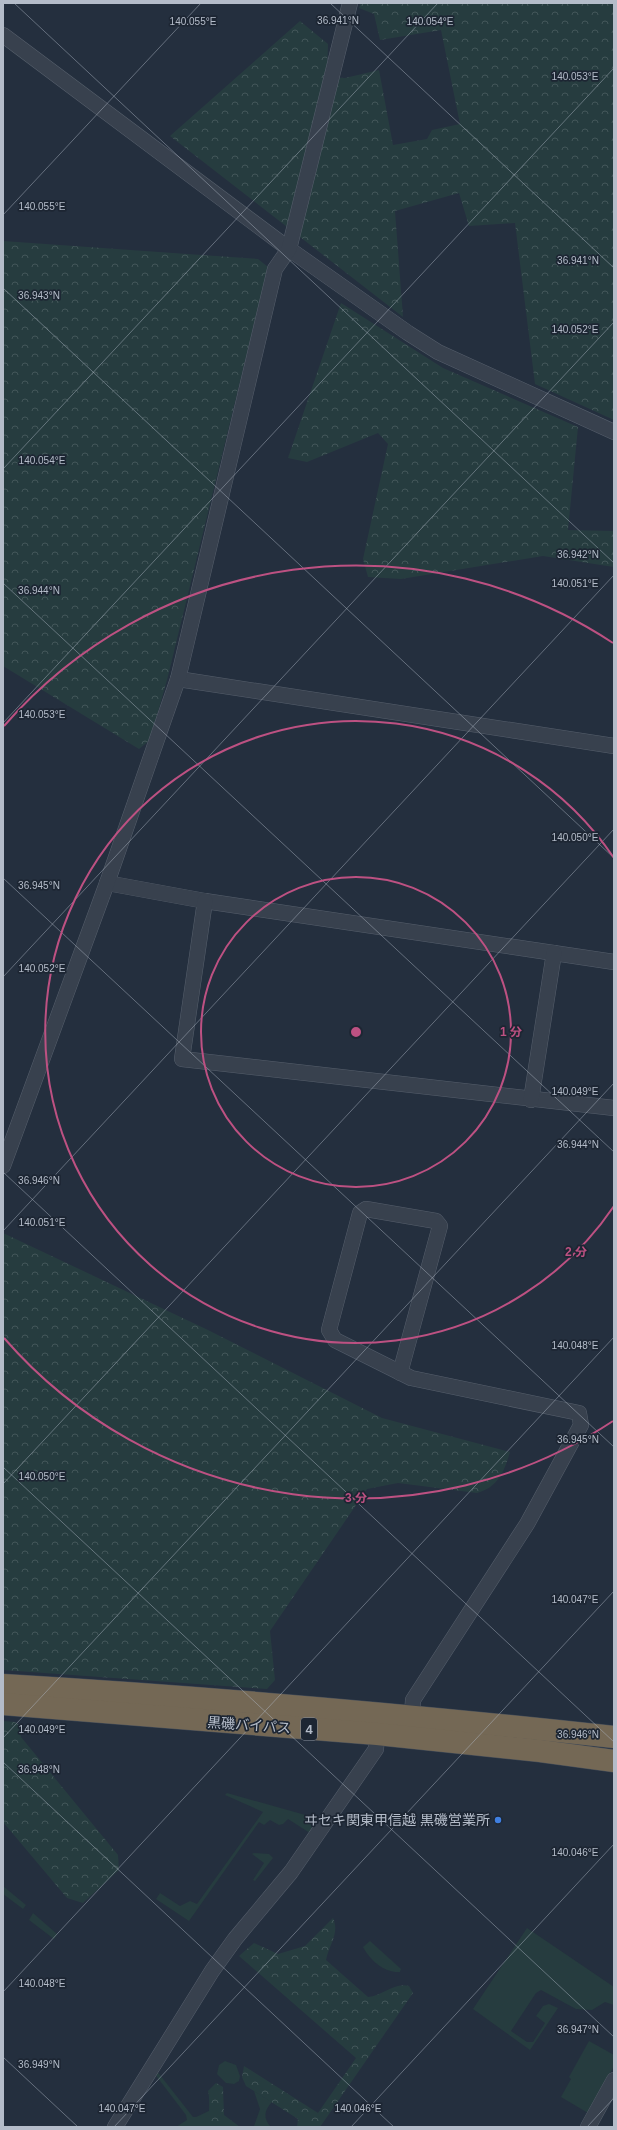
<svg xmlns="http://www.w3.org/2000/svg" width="617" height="2130" viewBox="0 0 617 2130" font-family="Arial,'Noto Sans JP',sans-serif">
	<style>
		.grass { fill: #263c3f }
		.forest { fill: url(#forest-crowns) }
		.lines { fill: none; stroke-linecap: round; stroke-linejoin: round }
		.minor-casing { stroke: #565f6c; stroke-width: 16 }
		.highway-casing { stroke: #434c59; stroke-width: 23 }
		.minor { stroke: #38414e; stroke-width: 15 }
		.highway { stroke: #746855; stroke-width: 22 }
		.ticks { fill: none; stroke: #b4bcc9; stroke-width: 1; stroke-opacity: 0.45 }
		.ring { fill: none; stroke: #bd5182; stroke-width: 2 }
		.shop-dot { fill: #3f7fe0; stroke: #1d2633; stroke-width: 1.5 }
		.labels { text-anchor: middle; stroke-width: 3.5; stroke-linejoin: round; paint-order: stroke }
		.shield { fill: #1d2633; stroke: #878f9c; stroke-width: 1 }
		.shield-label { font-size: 13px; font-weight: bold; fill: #b4bcc9 }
		.street-label { font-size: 14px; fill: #b4bcc9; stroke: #1d2633 }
		.poi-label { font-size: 14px; fill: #b4bcc9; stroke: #1d2633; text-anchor: end }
		.ticks-label { font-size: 10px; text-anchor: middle; fill: #b4bcc9; stroke: #1d2633; stroke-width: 3.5; stroke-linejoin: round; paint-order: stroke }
		.centre { fill: #bd5182; stroke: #1d2633; stroke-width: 2 }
		.ring-label { font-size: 12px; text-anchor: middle; font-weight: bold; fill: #bd5182; stroke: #1d2633; stroke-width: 3.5; stroke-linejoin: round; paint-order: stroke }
	</style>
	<defs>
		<pattern id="forest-crowns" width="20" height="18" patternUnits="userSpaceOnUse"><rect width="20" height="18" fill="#263c3f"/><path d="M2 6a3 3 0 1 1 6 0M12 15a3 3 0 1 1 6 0" fill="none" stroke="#435659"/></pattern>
	</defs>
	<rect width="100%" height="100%" fill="#242f3e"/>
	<g class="grass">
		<polygon points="227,1793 323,1820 313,1835 288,1819 283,1824 279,1825 270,1820 264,1825 259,1822 189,1921 156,1899 160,1893 180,1906 190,1901 197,1904 263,1812 225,1795"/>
		<polygon points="254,1853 269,1854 273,1858 255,1881 253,1880 264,1863 252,1854"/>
		<polygon points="3,1886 26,1905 23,1909 3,1894"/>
		<polygon points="33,1913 57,1934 54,1939 29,1920"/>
		<polygon points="527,1928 614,1987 614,2005 605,2002 592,2010 576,2009 541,1990 536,1993 511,2031 527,2042 533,2042 545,2023 536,2016 543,2006 549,2004 558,2008 530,2050 473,2009"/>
		<path d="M370,1941l31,28 -1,3c-16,1 -30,-12 -37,-25z"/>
		<polygon points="589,2041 614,2055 614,2066 588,2113 561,2097 571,2079 569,2077"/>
		<polygon points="225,2061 236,2065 240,2076 239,2081 234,2084 226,2083 217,2074 219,2065"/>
		<polygon points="156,2070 193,2117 196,2117 213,2109 217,2127 176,2127 187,2120 186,2115 154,2073"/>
		<path d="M254,2091l18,11c-8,8 -9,17 -1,25l-17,-1 6,-17z"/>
	</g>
	<g class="forest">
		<polygon points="361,3 614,3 614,420 535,384 515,223 469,226 459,193 395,211 403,317 170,136 300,21 328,44 327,77 345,78 379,70 393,145 427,139 432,130 460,124 441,30 380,40 374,14 359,8"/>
		<polygon points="3,241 258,259 268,267 167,680 150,740 139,749 3,666"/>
		<polygon points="341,303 443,368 578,427 568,530 614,531 614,567 543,556 401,579 368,577 363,559 388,444 378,433 307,462 288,458"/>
		<path d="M3,1233l205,97 174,88 128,34c-6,20 -12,35 -33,41l-79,-10 -31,6 -97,142 5,49 -8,9 -264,-19z"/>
		<polygon points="3,1721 15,1722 19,1725 21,1737 118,1855 119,1870 83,1903 67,1898 3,1822"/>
		<path d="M333,1918c7,15 -4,27 -7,42l42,37c15,-1 26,-15 41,-11l4,7 -93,134h-23l1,-8 -52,-33 -4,-9 2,-11 74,47 38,-55 -117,-102 15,-13 24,11 27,-8z"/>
		<path d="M216,2083l7,4 1,28 16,12h-29c-4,-11 0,-24 -3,-36z"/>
	</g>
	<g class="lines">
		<defs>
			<g id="minor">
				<polyline points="3,35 289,249 408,333 438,352 614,432"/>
				<polyline points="178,679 614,746"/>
				<polyline points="107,883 205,901 614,962"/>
				<polyline points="205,901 182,1059 614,1108"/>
				<polyline points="531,1100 554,953"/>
				<polyline points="3,1166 107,883 178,679 275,269 289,249 350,3"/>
				<polyline points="400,1373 440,1226 436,1221 366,1209 360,1213 329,1330 335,1340 411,1378 579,1413 581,1425 527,1524 413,1700 412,1715"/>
				<polyline points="115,2127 212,1971 235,1939 291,1872 376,1749 377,1734"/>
				<polyline points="588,2127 614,2080"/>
			</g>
			<g id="highway">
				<path d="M3,1685c204,12 408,30 611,52"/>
				<polyline points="3,1704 377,1734 540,1751 614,1761"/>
			</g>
		</defs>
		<use href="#minor" class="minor-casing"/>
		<use href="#highway" class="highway-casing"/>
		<use href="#minor" class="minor"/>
		<use href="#highway" class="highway"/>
	</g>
	<path class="ticks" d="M14,3l600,560M330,3l284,265M3,215l198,-212M3,288l611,570M3,469l435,-466M3,583l611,569M3,723l611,-655M3,878l611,569M3,977l611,-655M3,1172l611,570M3,1231l611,-656M3,1467l611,570M3,1484l611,-655M3,1738l611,-655M3,1762l391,365M3,1992l611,-655M3,2057l75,70M114,2127l500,-536M351,2127l263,-283M587,2127l27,-29"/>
	<g class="ring">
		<circle cx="356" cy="1032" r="155"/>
		<path d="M614 1206A311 311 0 1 1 614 858"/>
		<path d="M613 1421A466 466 0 0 1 4 1338M4 726A466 466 0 0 1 613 643"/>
	</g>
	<circle class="shop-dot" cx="498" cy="1820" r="4"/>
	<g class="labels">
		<rect class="shield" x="301" y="1718" width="16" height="22" rx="3"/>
		<g class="shield-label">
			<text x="309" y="1734">4</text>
		</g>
		<g class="street-label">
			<text transform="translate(249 1725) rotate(4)" y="5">黒磯バイパス</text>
		</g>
		<g class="poi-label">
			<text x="490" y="1825">ヰセキ関東甲信越 黒磯営業所</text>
		</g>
	</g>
	<g class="ticks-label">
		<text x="338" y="24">36.941°N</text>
		<text x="430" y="25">140.054°E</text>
		<text x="193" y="25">140.055°E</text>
		<text x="575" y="80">140.053°E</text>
		<text x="42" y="210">140.055°E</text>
		<text x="578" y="264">36.941°N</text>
		<text x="39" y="299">36.943°N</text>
		<text x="575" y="333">140.052°E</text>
		<text x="42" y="464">140.054°E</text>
		<text x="578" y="558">36.942°N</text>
		<text x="575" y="587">140.051°E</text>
		<text x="39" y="594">36.944°N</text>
		<text x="42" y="718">140.053°E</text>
		<text x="575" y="841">140.050°E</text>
		<text x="39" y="889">36.945°N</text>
		<text x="42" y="972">140.052°E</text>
		<text x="575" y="1095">140.049°E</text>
		<text x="578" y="1148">36.944°N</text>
		<text x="39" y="1184">36.946°N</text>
		<text x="42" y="1226">140.051°E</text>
		<text x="575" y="1349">140.048°E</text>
		<text x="578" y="1443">36.945°N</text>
		<text x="42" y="1480">140.050°E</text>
		<text x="575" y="1603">140.047°E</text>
		<text x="42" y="1733">140.049°E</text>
		<text x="578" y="1738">36.946°N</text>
		<text x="39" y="1773">36.948°N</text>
		<text x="575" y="1856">140.046°E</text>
		<text x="42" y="1987">140.048°E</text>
		<text x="578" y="2033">36.947°N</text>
		<text x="39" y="2068">36.949°N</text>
		<text x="122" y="2112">140.047°E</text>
		<text x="358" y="2112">140.046°E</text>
	</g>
	<circle cx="356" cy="1032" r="6" class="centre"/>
	<g class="ring-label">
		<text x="511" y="1036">1 分</text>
		<text x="576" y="1256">2 分</text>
		<text x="356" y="1502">3 分</text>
	</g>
	<rect width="617" height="2130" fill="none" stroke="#b4bcc9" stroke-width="8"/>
</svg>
